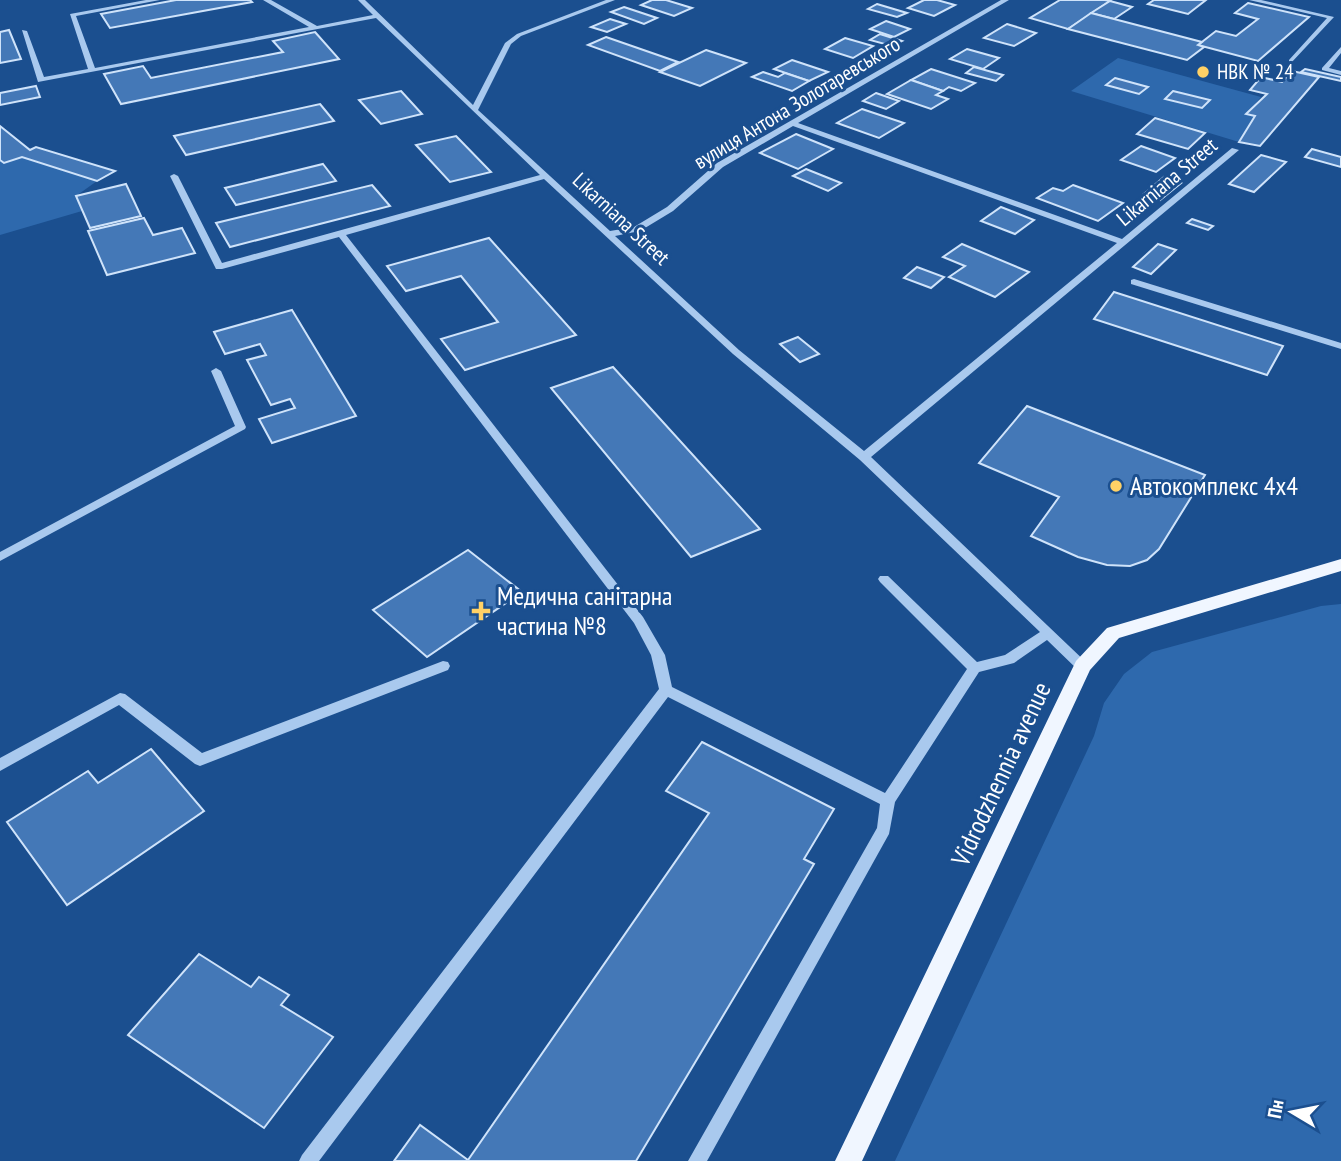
<svg xmlns="http://www.w3.org/2000/svg" width="1341" height="1161" viewBox="0 0 1341 1161" font-family="'PT Sans Narrow',sans-serif">
	<style>
		.green { fill: #2e69ad }
		.building { fill: #4478b7; stroke: #cfe3fa; stroke-width: 2 }
		.lines { fill: none; stroke-linecap: round; stroke-linejoin: round }
		.minor { fill: #a9c9ee; fill-rule: evenodd }
		.major { fill: #f0f6ff; fill-rule: evenodd }
		.poi-dot { fill: #ffd166; stroke: #1b4f8f; stroke-width: 2.5 }
		.labels { text-anchor: middle; stroke-width: 6; stroke-linejoin: round; paint-order: stroke }
		.far-poi-label { font-size: 21px; fill: #fff; stroke: #1b4f8f; text-anchor: start }
		.far-street-label { font-size: 21px; fill: #fff; stroke: #1b4f8f }
		.poi-label { font-size: 26px; fill: #fff; stroke: #1b4f8f; text-anchor: start }
		.street-label { font-size: 26px; fill: #fff; stroke: #1b4f8f }
	</style>
	<rect width="100%" height="100%" fill="#1b4f8f"/>
	<g class="green">
		<polygon points="1118,58 1261,97 1247,113 1255,116 1239,142 1071,91"/>
		<polygon points="22,157 97,181 76,196 82,211 0,235 0,160 4,163"/>
		<polygon points="1341,604 1341,1161 895,1161 1094,736 1104,703 1124,674 1152,652 1321,606"/>
	</g>
	<g class="building">
		<polygon points="176,0 250,0 252,2 110,28 101,14"/>
		<polygon points="652,0 666,0 692,8 674,16 641,5"/>
		<polygon points="924,0 937,0 955,5 934,16 908,8"/>
		<polygon points="1060,0 1105,0 1110,1 1068,29 1030,18"/>
		<polygon points="1154,0 1206,0 1188,14 1148,4"/>
		<polygon points="1110,1 1132,7 1114,19 1091,13"/>
		<polygon points="1248,3 1309,17 1258,61 1198,45 1216,31 1236,36 1258,19 1235,13"/>
		<polygon points="877,4 907,13 897,17 868,9"/>
		<polygon points="624,7 657,18 644,24 611,12"/>
		<polygon points="1091,13 1202,42 1198,45 1204,47 1187,60 1068,29"/>
		<polygon points="610,19 626,24 607,32 591,27"/>
		<polygon points="886,21 910,29 894,37 870,29"/>
		<polygon points="1007,24 1036,33 1014,46 984,38"/>
		<polygon points="9,30 21,59 0,63 0,32"/>
		<polygon points="315,32 339,59 121,104 104,74 143,66 151,78 283,52 273,41"/>
		<polygon points="880,34 902,41 892,46 870,40"/>
		<polygon points="606,37 678,62 660,71 588,45"/>
		<polygon points="845,38 873,46 853,58 825,49"/>
		<polygon points="967,49 999,58 983,69 950,59"/>
		<polygon points="706,50 746,63 700,86 660,72"/>
		<polygon points="792,60 828,72 809,81 774,69"/>
		<polygon points="974,67 1003,75 996,81 966,73"/>
		<polygon points="931,69 975,83 961,91 949,87 943,91 911,80"/>
		<polygon points="1305,69 1341,77 1341,81 1301,72"/>
		<polygon points="1292,71 1319,77 1260,146 1239,142 1255,116 1246,114 1267,94 1250,90 1261,77 1282,82"/>
		<polygon points="763,72 778,77 785,73 809,81 792,91 752,77"/>
		<polygon points="1115,78 1148,87 1139,94 1106,85"/>
		<polygon points="911,80 943,91 936,95 948,99 931,109 887,94"/>
		<polygon points="36,86 40,97 0,105 0,93"/>
		<polygon points="401,91 422,114 381,124 359,100"/>
		<polygon points="1173,91 1210,100 1202,108 1165,99"/>
		<polygon points="876,93 899,101 886,109 863,101"/>
		<polygon points="320,104 334,121 186,155 174,136"/>
		<polygon points="862,109 904,123 879,138 837,123"/>
		<polygon points="1155,118 1205,133 1188,149 1137,134"/>
		<polygon points="0,126 30,150 36,147 115,171 97,181 22,157 4,163 0,160"/>
		<polygon points="796,134 833,149 798,169 760,153"/>
		<polygon points="456,136 491,172 450,182 416,145"/>
		<polygon points="1141,146 1175,158 1156,172 1121,160"/>
		<polygon points="1312,149 1341,157 1341,167 1305,157"/>
		<polygon points="1261,155 1286,162 1254,192 1229,184"/>
		<polygon points="323,164 336,181 236,205 225,188"/>
		<polygon points="806,169 841,183 828,191 793,176"/>
		<polygon points="1164,177 1181,183 1160,200 1144,194"/>
		<polygon points="126,184 141,216 90,228 76,196"/>
		<polygon points="372,185 390,206 230,247 216,223"/>
		<polygon points="1073,185 1123,203 1098,221 1037,198 1053,188 1063,191"/>
		<polygon points="1001,207 1034,220 1015,234 981,221"/>
		<polygon points="144,218 153,235 182,228 195,253 107,275 88,231"/>
		<polygon points="1192,219 1213,226 1208,230 1187,223"/>
		<polygon points="489,238 576,335 465,370 441,339 498,322 461,276 406,291 387,266"/>
		<polygon points="962,244 1029,272 995,297 949,277 965,266 943,257"/>
		<polygon points="1158,244 1176,250 1151,274 1133,267"/>
		<polygon points="917,267 944,277 931,288 904,278"/>
		<polygon points="1114,292 1283,346 1267,375 1094,319"/>
		<polygon points="292,310 356,416 272,443 259,419 295,408 290,399 271,405 247,360 266,355 260,344 225,354 214,332"/>
		<polygon points="798,337 819,354 800,362 780,344"/>
		<polygon points="613,367 760,529 691,557 551,388"/>
		<polygon points="1027,406 1205,475 1159,549 1147,560 1130,566 1107,565 1078,557 1031,536 1059,497 979,463"/>
		<polygon points="468,550 522,592 427,657 373,610"/>
		<polygon points="702,742 834,809 804,859 814,864 636,1161 394,1161 420,1125 468,1160 709,813 666,791"/>
		<polygon points="151,749 204,811 67,905 7,822 88,771 98,783"/>
		<polygon points="199,954 251,987 259,977 289,995 281,1005 333,1037 264,1128 128,1035"/>
	</g>
	<g class="lines">
		<g class="minor">
			<path d="M146,0h14l-84,16 19,52 214,-41 -46,-27h8l46,26 56,-11 -15,-15h7l108,105 32,-62 12,-9 89,-34h9l-94,36 -10,8 -33,66 132,121 24,-4 33,-20 50,-44 284,-163h8l-211,123 324,116 110,-91 7,2 -368,307 219,209 -2,4h-10l-31,-30 -33,23 -35,9 -84,130 -6,32 -182,327h-19l189,-333 3,-24 -212,-107 -349,464h-20l3,-6 357,-466 -8,-34 -17,-32 -295,-386 -117,32h-6l-46,-93 4,-2 4,2 44,87 318,-88 -164,-157 -338,64 -16,-52 5,1 17,46 44,-8 -18,-55zM793,126l324,117 -253,208 -125,-101 -124,-114 25,-5 33,-20 50,-44zM544,179l189,175 127,106 180,172 -35,23 -28,7 -89,-86h-8l-2,3 2,3 87,87 -82,124 -213,-106 -7,-32 -22,-38 -297,-382z"/>
			<polygon points="1249,0 1261,0 1334,17 1291,63 1289,62 1289,60 1327,18"/>
			<polygon points="1341,47 1341,53 1329,68 1341,71 1341,75 1322,70 1322,68"/>
			<polygon points="1134,279 1341,343 1341,349 1131,284 1131,280"/>
			<polygon points="216,368 221,371 246,427 245,429 0,561 0,552 235,426 211,371"/>
			<polygon points="443,661 448,662 450,666 448,670 200,766 195,764 119,705 0,771 0,758 120,693 125,694 202,753"/>
		</g>
		<polygon class="major" points="1341,559 1341,571 1119,638 1090,670 862,1161 835,1161 1076,661 1107,628"/>
	</g>
	<g class="poi-dot">
		<circle cx="1203" cy="72" r="7"/>
		<circle cx="1116" cy="486" r="7"/>
		<path d="M477.5 600.5h7v7h7v7h-7v7h-7v-7h-7v-7h7z"/>
	</g>
	<g class="labels">
		<g class="far-poi-label">
			<text x="1217" y="79">НВК № 24</text>
		</g>
		<g class="far-street-label">
			<text transform="translate(797 103) rotate(-31)" y="7">вулиця Антона Золотаревського</text>
			<text transform="translate(1167 182) rotate(-40)" y="7">Likarniana Street</text>
			<text transform="translate(621 219) rotate(43)" y="7">Likarniana Street</text>
		</g>
		<g class="poi-label">
			<text x="1130" y="495">Автокомплекс 4x4</text>
			<text x="497" y="605">Медична санітарна<tspan x="497" dy="30">частина №8</tspan></text>
		</g>
		<g class="street-label">
			<text transform="translate(1001 774) rotate(-65)" y="9">Vidrodzhennia avenue</text>
		</g>
	</g>
	<g transform="translate(1292 1112) rotate(280)" stroke="#1b4f8f" stroke-width="5" paint-order="stroke">
	<path d="M0-5L12 26L0 18L-12 26Z" fill="#ffffff"/>
	<text y="-10" font-size="19" font-weight="bold" text-anchor="middle" fill="#ffffff">Пн</text>
	</g>
</svg>
